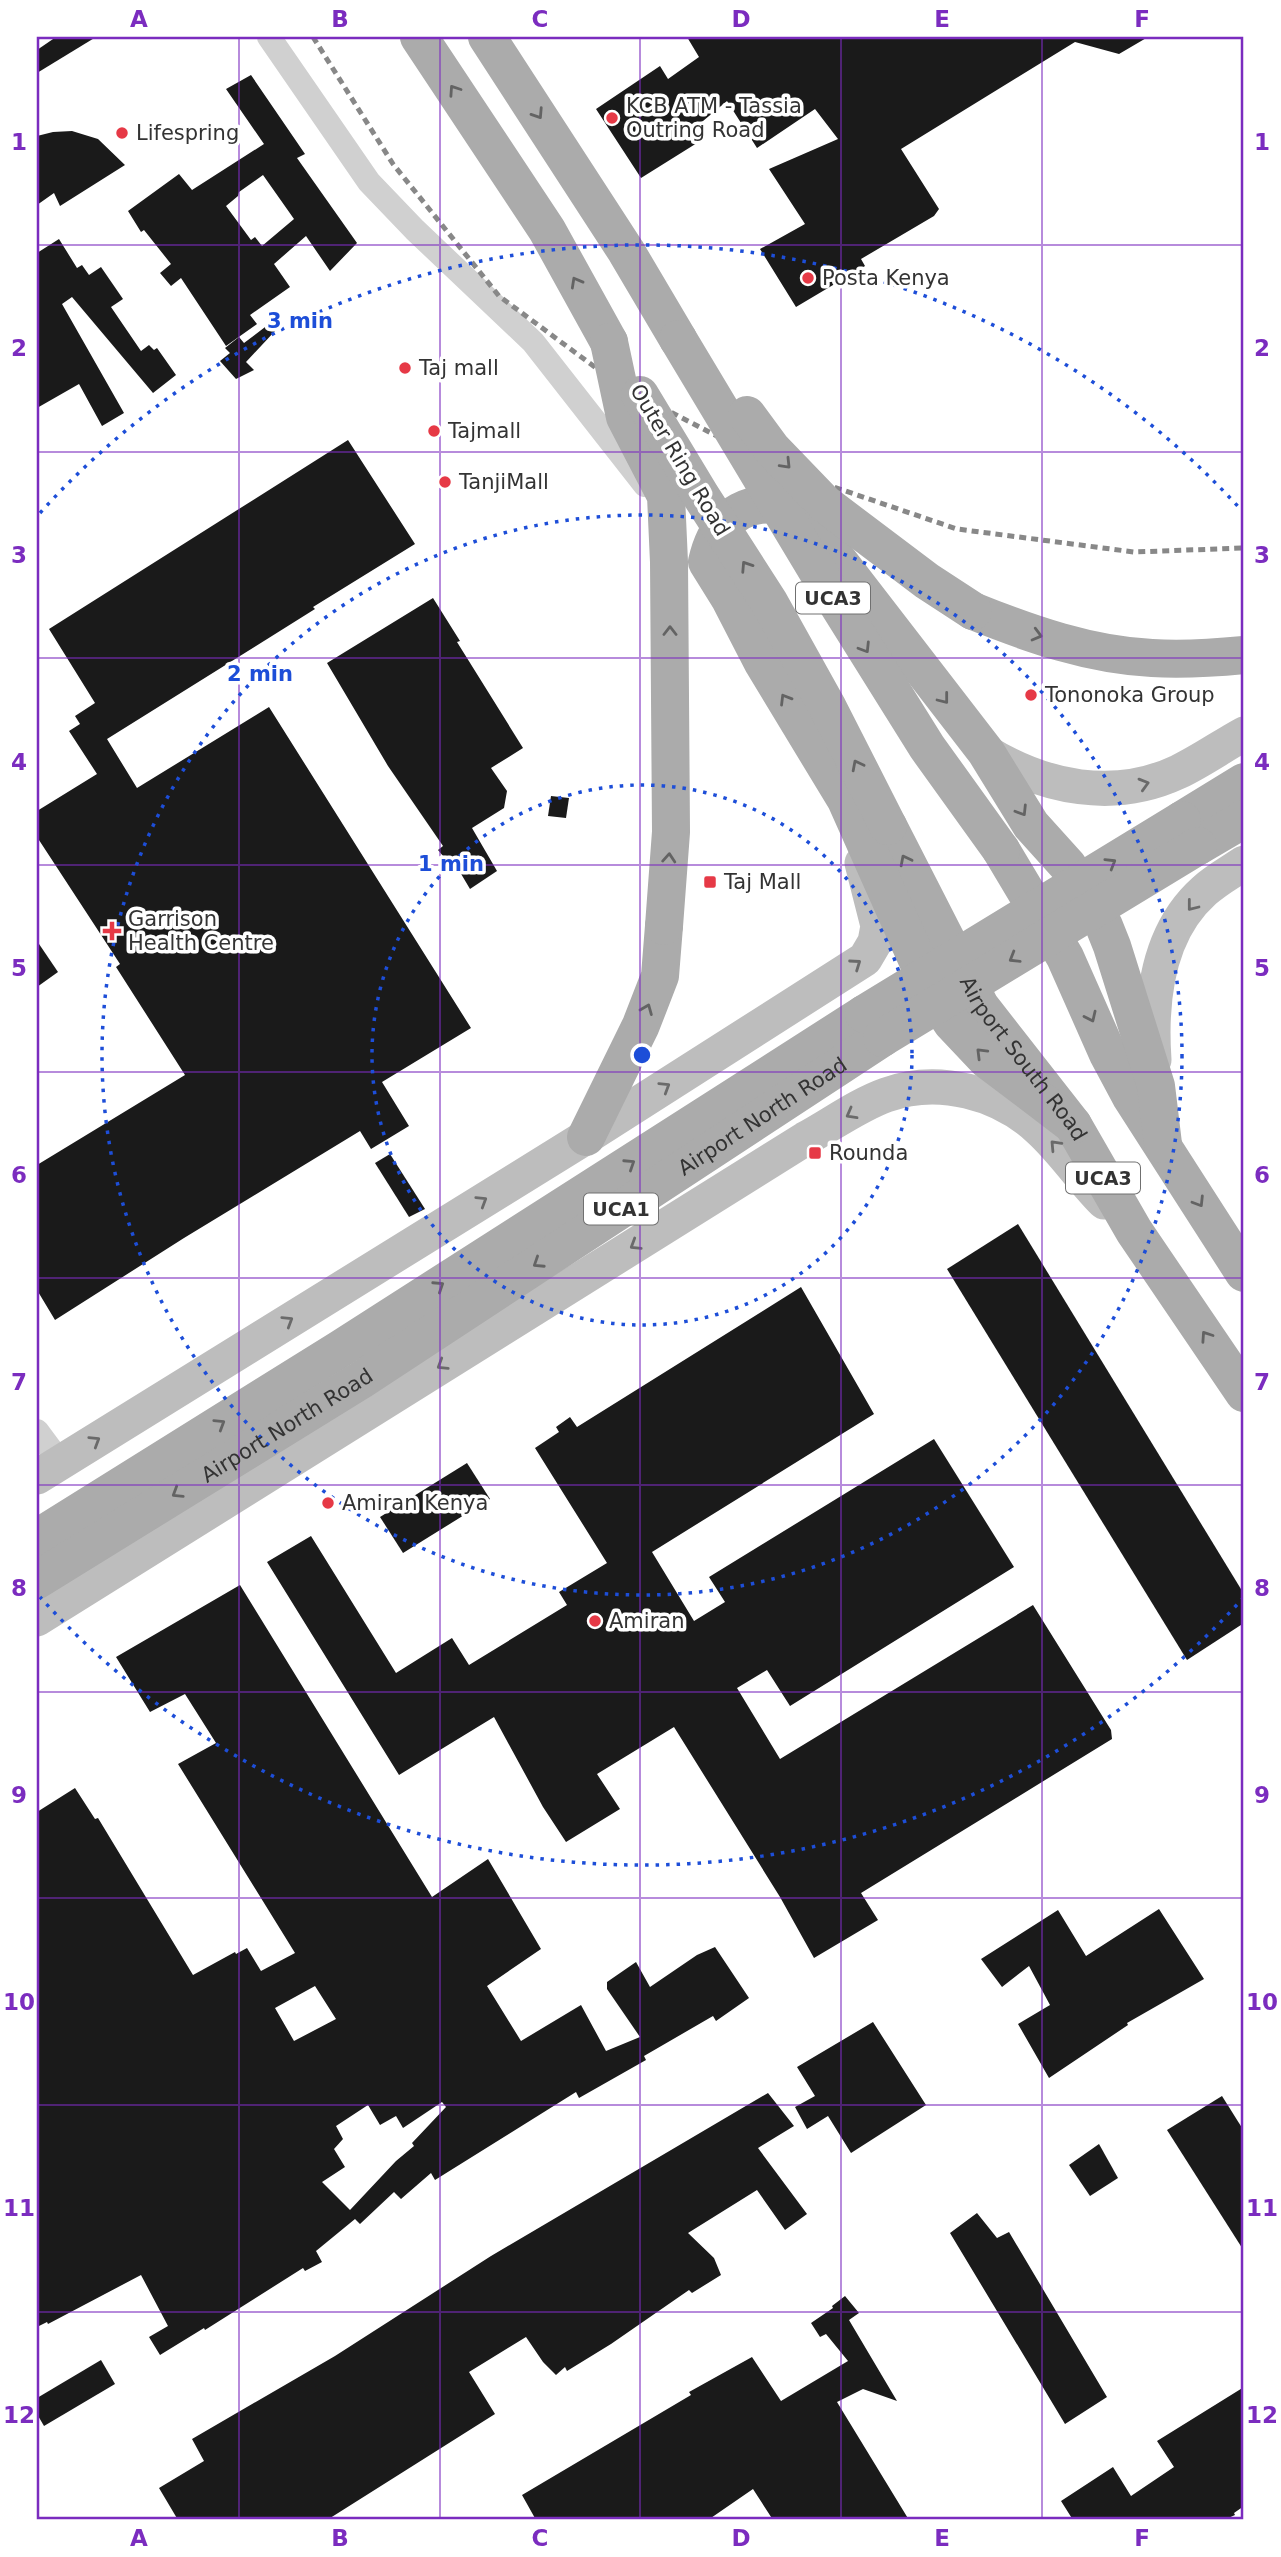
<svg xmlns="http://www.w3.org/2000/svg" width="1281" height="2557" viewBox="0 0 1281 2557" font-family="'DejaVu Sans',sans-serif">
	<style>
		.building { fill: #1a1a1a; fill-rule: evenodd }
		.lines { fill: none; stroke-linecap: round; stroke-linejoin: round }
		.street { stroke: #d0d0d0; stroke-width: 24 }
		.secondary { stroke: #bdbdbd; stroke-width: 35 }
		.primary { stroke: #ababab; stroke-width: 38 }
		.rail { stroke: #888; stroke-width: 5; stroke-dasharray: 7 5; stroke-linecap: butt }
		.primary-bridge { stroke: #ababab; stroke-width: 38 }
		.oneway { stroke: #636363 }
		.oneway2 { stroke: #6a6a6a }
		.grid { fill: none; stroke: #7b2cbf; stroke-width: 2; stroke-opacity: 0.55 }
		.ring { fill: none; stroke: #1d4ed8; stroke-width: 3.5; stroke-dasharray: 3.5 7 }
		.poi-dot { fill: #e63946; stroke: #fff; stroke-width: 2.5 }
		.labels { text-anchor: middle; stroke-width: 7; stroke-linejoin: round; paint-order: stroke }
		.shield { fill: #fff; stroke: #707070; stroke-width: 2 }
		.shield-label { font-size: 19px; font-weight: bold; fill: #333 }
		.poi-label { font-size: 21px; fill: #333; stroke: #fff; text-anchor: start }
		.street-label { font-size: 21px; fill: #333; stroke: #fff }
		.centre { fill: #1d4ed8; stroke: #fff; stroke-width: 3.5 }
		.ring-label { font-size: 21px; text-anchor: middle; font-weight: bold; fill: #1d4ed8; stroke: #fff; stroke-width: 7; stroke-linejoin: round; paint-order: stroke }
		.neatline { fill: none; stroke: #7b2cbf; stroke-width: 2.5 }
		.grid-label { font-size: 23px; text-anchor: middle; font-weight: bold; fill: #7b2cbf }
	</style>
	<rect width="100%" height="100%" fill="#fff"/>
	<g class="building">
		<polygon points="56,37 96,37 37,73 37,50"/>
		<polygon points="687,37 1148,37 1119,54 1075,42 901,149 939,209 934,216 861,259 865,266 796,307 760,249 805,224 769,169 838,139 815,109 757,148 727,101 697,126 705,138 641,178 596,109 660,66 668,79 699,57"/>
		<path d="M251,75l54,79 -8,4 60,85 -27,28 -24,-35 -32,28 16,23 -40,28 7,9 -31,22 -45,-68 -10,8 -11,-13 11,-9 -27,-34 -3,2 -13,-21 51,-37 13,16 72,-46 -38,-55zM263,175l31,44 -32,27 -7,-9 -4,3 -25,-34 12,-10 1,-4z"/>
		<polygon points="72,131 98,139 125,165 60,206 54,193 37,205 37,136 53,132"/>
		<polygon points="59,239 77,268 82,265 89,275 101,267 123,299 111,307 141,351 149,345 154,350 157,348 176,375 153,393 72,297 62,304 124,413 102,426 79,384 37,408 37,253"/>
		<polygon points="269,324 275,331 246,362 254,370 236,379 220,361 230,353 225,348 239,337 244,343"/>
		<polygon points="348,440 415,544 313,607 315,609 107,739 137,788 269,707 471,1028 382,1082 409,1126 371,1149 360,1131 184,1238 55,1320 37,1290 37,1165 185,1075 116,967 120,964 37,837 37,811 97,774 69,731 80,724 75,716 95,703 49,629"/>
		<polygon points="433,598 460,641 457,642 523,748 491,768 507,791 504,808 472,828 497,871 470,889 454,862 448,862 438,850 443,846 388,766 327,663"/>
		<polygon points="551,796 569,798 566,818 548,816"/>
		<polygon points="37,941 58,972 37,987"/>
		<polygon points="390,1154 425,1209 409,1217 375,1163"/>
		<polygon points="1018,1224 1244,1594 1244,1623 1187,1660 947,1269"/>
		<polygon points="801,1287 874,1414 652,1552 694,1621 725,1602 709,1577 934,1439 1014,1567 790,1706 767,1670 737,1688 780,1759 1033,1605 1111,1730 1112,1739 861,1893 878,1920 814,1958 780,1897 674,1727 597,1774 620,1809 566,1842 543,1807 494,1717 399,1775 267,1562 311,1536 396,1673 452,1638 469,1665 567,1605 559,1592 607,1563 535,1448 559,1432 556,1427 570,1417 577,1427"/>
		<polygon points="467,1463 490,1499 403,1553 380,1517"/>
		<path d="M240,1585l192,312 56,-38 53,90 -54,37 34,55 60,-36 25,46 34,-14 -33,-48v-7l29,-20 14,25 47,-32 18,-8 34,51 -33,23 -3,-5 -69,40 2,4 -67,38 -3,-6 -141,88 -4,-7 -30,26 -7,-7 -34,32 -5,-5 -39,32 6,11 -17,9 -2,-3 -98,62 -1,-2 -44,27 -11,-18 19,-11 -27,-51 -93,49 -1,-2 -10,5v-515l38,-24 20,31 3,-1 95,157 42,-23 1,2 11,-6 14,23 34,-18 -117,-189 38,-21 -31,-49 -35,18 -34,-55zM315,1986l21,33 -42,22 -19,-33zM442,2102l4,5 -34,36 2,3 -18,15 -46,49 -28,-28 23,-15 -11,-18 9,-10 -7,-13 32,-21 12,20 16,-9 7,12z"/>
		<polygon points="1159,1909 1204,1979 1127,2023 1128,2025 1049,2078 1018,2024 1050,2005 1029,1966 1002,1987 981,1959 1058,1910 1086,1956"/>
		<polygon points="873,2022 926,2105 851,2153 828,2116 807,2129 795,2107 815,2096 797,2067"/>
		<polygon points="768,2093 794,2126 758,2148 807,2214 785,2230 757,2190 688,2233 714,2258 721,2275 692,2293 689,2290 611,2344 567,2371 565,2367 556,2375 543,2362 526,2337 469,2372 495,2414 327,2520 178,2520 159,2488 204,2461 192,2439 335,2356 491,2256"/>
		<polygon points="1222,2096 1244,2131 1244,2251 1167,2130"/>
		<polygon points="1099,2144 1118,2178 1090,2196 1069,2165"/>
		<polygon points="977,2213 997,2238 1009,2232 1107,2397 1065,2424 950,2233"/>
		<polygon points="845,2296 859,2313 849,2320 897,2401 863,2389 837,2402 909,2520 773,2520 753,2489 708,2520 536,2520 522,2495 691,2395 689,2392 752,2357 781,2401 848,2361 826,2334 820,2337 811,2323 833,2308 832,2306"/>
		<polygon points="101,2360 115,2384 44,2426 37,2414 37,2398"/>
		<polygon points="1244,2387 1244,2506 1234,2513 1235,2515 1224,2520 1073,2520 1061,2501 1113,2467 1131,2496 1174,2467 1157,2441"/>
	</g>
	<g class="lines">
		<g class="street">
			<polyline points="269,37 369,182 415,230 533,342 645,485"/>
			<polyline points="37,1431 60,1462"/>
		</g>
		<g class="secondary">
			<path d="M986,752c58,36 128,50 192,20 23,-11 44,-26 66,-38"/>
			<path d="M1154,1060c-4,-59 3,-127 50,-169 12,-11 27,-19 40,-28"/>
			<polyline points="37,1477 586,1137 865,959 875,942 878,926 862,863"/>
			<path d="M37,1619l768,-480c26,-14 53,-34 81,-44 52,-19 114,-3 154,35 24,22 41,49 64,72"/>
		</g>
		<g class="primary">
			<polyline points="419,37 547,230 609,342"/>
			<polyline points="487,37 626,251 678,339"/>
			<path d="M973,611c57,23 117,44 179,47 31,2 61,0 92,-3"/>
			<polyline points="1182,820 1244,782"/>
			<path id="s1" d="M888,826l92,180 93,119 61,106 110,162"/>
			<polyline points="1198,846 1244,819"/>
			<polyline points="1001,850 1065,957 1108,1054 1131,1097 1244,1273"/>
			<path d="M1073,1125l-87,-66 -34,-36 -20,-30 -86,-193 -83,-137 -33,-64 -23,-37c11,-49 46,-69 93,-51l186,241 45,73 37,41 36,60 8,20 44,140 7,58"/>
			<polyline points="586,1137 641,1025 660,976 664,926"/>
			<polyline points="37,1538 340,1349 864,1014"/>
			<path id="s2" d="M37,1580l324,-200 521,-342"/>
		</g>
		<polyline class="rail" points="313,37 393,164 499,296 619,385 778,468 957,529 1134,552 1244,548"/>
		<g class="primary-bridge">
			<polyline points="678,339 822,579 927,747 1001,850"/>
			<polyline points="609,342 625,417 666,496 669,562 671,832 664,926"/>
			<polyline points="640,395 701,496 769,602 828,708 888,826"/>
			<polyline points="747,415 772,449 825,504 927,581 973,611"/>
			<polyline points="864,1014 1182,820"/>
			<polyline points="882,1038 1198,846"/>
		</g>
	</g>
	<defs><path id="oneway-chevron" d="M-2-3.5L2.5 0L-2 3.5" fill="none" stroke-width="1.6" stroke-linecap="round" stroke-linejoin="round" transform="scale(1.75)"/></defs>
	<g class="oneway">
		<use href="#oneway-chevron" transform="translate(454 90) rotate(-124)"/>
		<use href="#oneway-chevron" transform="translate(538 114) rotate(57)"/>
		<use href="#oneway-chevron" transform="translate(576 282) rotate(-119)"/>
		<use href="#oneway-chevron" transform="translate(786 464) rotate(46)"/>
		<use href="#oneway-chevron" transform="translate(746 566) rotate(-123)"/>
		<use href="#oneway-chevron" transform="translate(670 631) rotate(-90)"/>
		<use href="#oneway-chevron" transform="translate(1037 635) rotate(15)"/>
		<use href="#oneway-chevron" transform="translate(865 648) rotate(58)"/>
		<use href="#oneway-chevron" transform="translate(785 699) rotate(-121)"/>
		<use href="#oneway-chevron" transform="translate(944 699) rotate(52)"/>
		<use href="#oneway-chevron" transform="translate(857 765) rotate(-117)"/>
		<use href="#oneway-chevron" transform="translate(1022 811) rotate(58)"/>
		<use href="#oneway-chevron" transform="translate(669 858) rotate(-86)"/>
		<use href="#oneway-chevron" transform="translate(905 860) rotate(-117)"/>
		<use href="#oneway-chevron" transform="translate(1111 863) rotate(-31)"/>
		<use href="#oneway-chevron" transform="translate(1014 958) rotate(149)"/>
		<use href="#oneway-chevron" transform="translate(647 1009) rotate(-68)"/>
		<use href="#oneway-chevron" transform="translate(1091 1017) rotate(65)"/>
		<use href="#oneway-chevron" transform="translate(981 1053) rotate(-135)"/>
		<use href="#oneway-chevron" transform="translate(630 1164) rotate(-33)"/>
		<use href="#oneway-chevron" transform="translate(1199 1202) rotate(58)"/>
		<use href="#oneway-chevron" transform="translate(538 1263) rotate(147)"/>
		<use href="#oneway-chevron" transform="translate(439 1286) rotate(-33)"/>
		<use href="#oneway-chevron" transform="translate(1206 1336) rotate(-124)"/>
		<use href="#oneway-chevron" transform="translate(220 1424) rotate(-32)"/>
		<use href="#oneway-chevron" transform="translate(177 1493) rotate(148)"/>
	</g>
	<g class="oneway2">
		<use href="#oneway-chevron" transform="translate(1144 784) rotate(-16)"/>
		<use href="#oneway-chevron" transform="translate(1192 906) rotate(128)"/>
		<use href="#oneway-chevron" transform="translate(856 964) rotate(-35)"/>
		<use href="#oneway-chevron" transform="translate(665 1087) rotate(-32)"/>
		<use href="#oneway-chevron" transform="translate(851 1114) rotate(151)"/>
		<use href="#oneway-chevron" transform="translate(1055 1145) rotate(-133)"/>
		<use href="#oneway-chevron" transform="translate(482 1201) rotate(-32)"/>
		<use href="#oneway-chevron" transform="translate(635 1245) rotate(148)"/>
		<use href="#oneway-chevron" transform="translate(288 1321) rotate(-32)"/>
		<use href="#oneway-chevron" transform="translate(442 1365) rotate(148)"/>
		<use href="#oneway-chevron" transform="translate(95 1441) rotate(-32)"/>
	</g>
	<path class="grid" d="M239,37v2483M440,37v2483M640,37v2483M841,37v2483M1042,37v2483M37,245h1207M37,452h1207M37,658h1207M37,865h1207M37,1072h1207M37,1278h1207M37,1485h1207M37,1692h1207M37,1898h1207M37,2105h1207M37,2312h1207"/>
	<g class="ring">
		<circle cx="642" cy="1055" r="270"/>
		<circle cx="642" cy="1055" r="540"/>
		<path d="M1244 1597A810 810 0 0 1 40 1597M40 513A810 810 0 0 1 1244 513"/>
	</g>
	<g class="poi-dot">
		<circle cx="612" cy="118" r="7"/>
		<circle cx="122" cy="133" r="7"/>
		<circle cx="808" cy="278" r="7"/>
		<circle cx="405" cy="368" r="7"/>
		<circle cx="434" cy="431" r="7"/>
		<circle cx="445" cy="482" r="7"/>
		<circle cx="1031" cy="695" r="7"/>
		<rect x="703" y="875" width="14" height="14" rx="3.5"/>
		<path d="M108.5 920.5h7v7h7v7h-7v7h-7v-7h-7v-7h7z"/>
		<rect x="808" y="1146" width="14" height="14" rx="3.5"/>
		<circle cx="328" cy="1503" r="7"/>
		<circle cx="595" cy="1621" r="7"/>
	</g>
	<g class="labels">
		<g class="shield">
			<rect x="796" y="582.5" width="74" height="31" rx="5"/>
			<rect x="1066" y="1162.5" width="74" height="31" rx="5"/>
			<rect x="584" y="1193.5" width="74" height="31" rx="5"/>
		</g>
		<g class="shield-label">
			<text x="833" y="605">UCA3</text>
			<text x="1103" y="1185">UCA3</text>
			<text x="621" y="1216">UCA1</text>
		</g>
		<g class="poi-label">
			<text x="626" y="113">KCB ATM - Tassia<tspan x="626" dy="24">Outring Road</tspan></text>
			<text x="136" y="140">Lifespring</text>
			<text x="822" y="285">Posta Kenya</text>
			<text x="419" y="375">Taj mall</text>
			<text x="448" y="438">Tajmall</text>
			<text x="459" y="489">TanjiMall</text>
			<text x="1045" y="702">Tononoka Group</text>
			<text x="724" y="889">Taj Mall</text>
			<text x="128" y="926">Garrison<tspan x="128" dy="24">Health Centre</tspan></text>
			<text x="829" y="1160">Rounda</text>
			<text x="342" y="1510">Amiran Kenya</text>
			<text x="609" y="1628">Amiran</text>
		</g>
		<g class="street-label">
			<text transform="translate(680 460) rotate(59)" y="7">Outer Ring Road</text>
			<text dy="7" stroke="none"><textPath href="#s1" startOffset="270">Airport South Road</textPath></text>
			<text dy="7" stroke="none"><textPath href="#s2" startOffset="861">Airport North Road</textPath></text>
			<text dy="7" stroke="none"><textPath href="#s2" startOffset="294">Airport North Road</textPath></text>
		</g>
	</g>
	<circle cx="642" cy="1055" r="10" class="centre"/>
	<g class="ring-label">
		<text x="300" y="328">3 min</text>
		<text x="260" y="681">2 min</text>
		<text x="451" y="871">1 min</text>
	</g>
	<rect width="1281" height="2557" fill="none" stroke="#ffffff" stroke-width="77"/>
	<rect x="38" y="38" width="1204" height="2480" class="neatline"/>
	<g class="grid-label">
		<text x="139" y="27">A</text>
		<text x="340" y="27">B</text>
		<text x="540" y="27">C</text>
		<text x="741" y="27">D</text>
		<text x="942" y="27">E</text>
		<text x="1142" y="27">F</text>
		<text x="19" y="150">1</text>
		<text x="1262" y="150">1</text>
		<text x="19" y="356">2</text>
		<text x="1262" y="356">2</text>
		<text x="19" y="563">3</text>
		<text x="1262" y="563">3</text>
		<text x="19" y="770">4</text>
		<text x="1262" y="770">4</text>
		<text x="19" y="976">5</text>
		<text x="1262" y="976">5</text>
		<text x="19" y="1183">6</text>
		<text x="1262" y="1183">6</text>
		<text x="19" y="1390">7</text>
		<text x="1262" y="1390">7</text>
		<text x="19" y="1596">8</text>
		<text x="1262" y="1596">8</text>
		<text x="19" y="1803">9</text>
		<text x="1262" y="1803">9</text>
		<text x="19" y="2010">10</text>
		<text x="1262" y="2010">10</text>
		<text x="19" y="2216">11</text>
		<text x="1262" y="2216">11</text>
		<text x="19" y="2423">12</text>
		<text x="1262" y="2423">12</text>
		<text x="139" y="2546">A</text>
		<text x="340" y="2546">B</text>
		<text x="540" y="2546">C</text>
		<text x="741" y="2546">D</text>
		<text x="942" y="2546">E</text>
		<text x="1142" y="2546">F</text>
	</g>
</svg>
